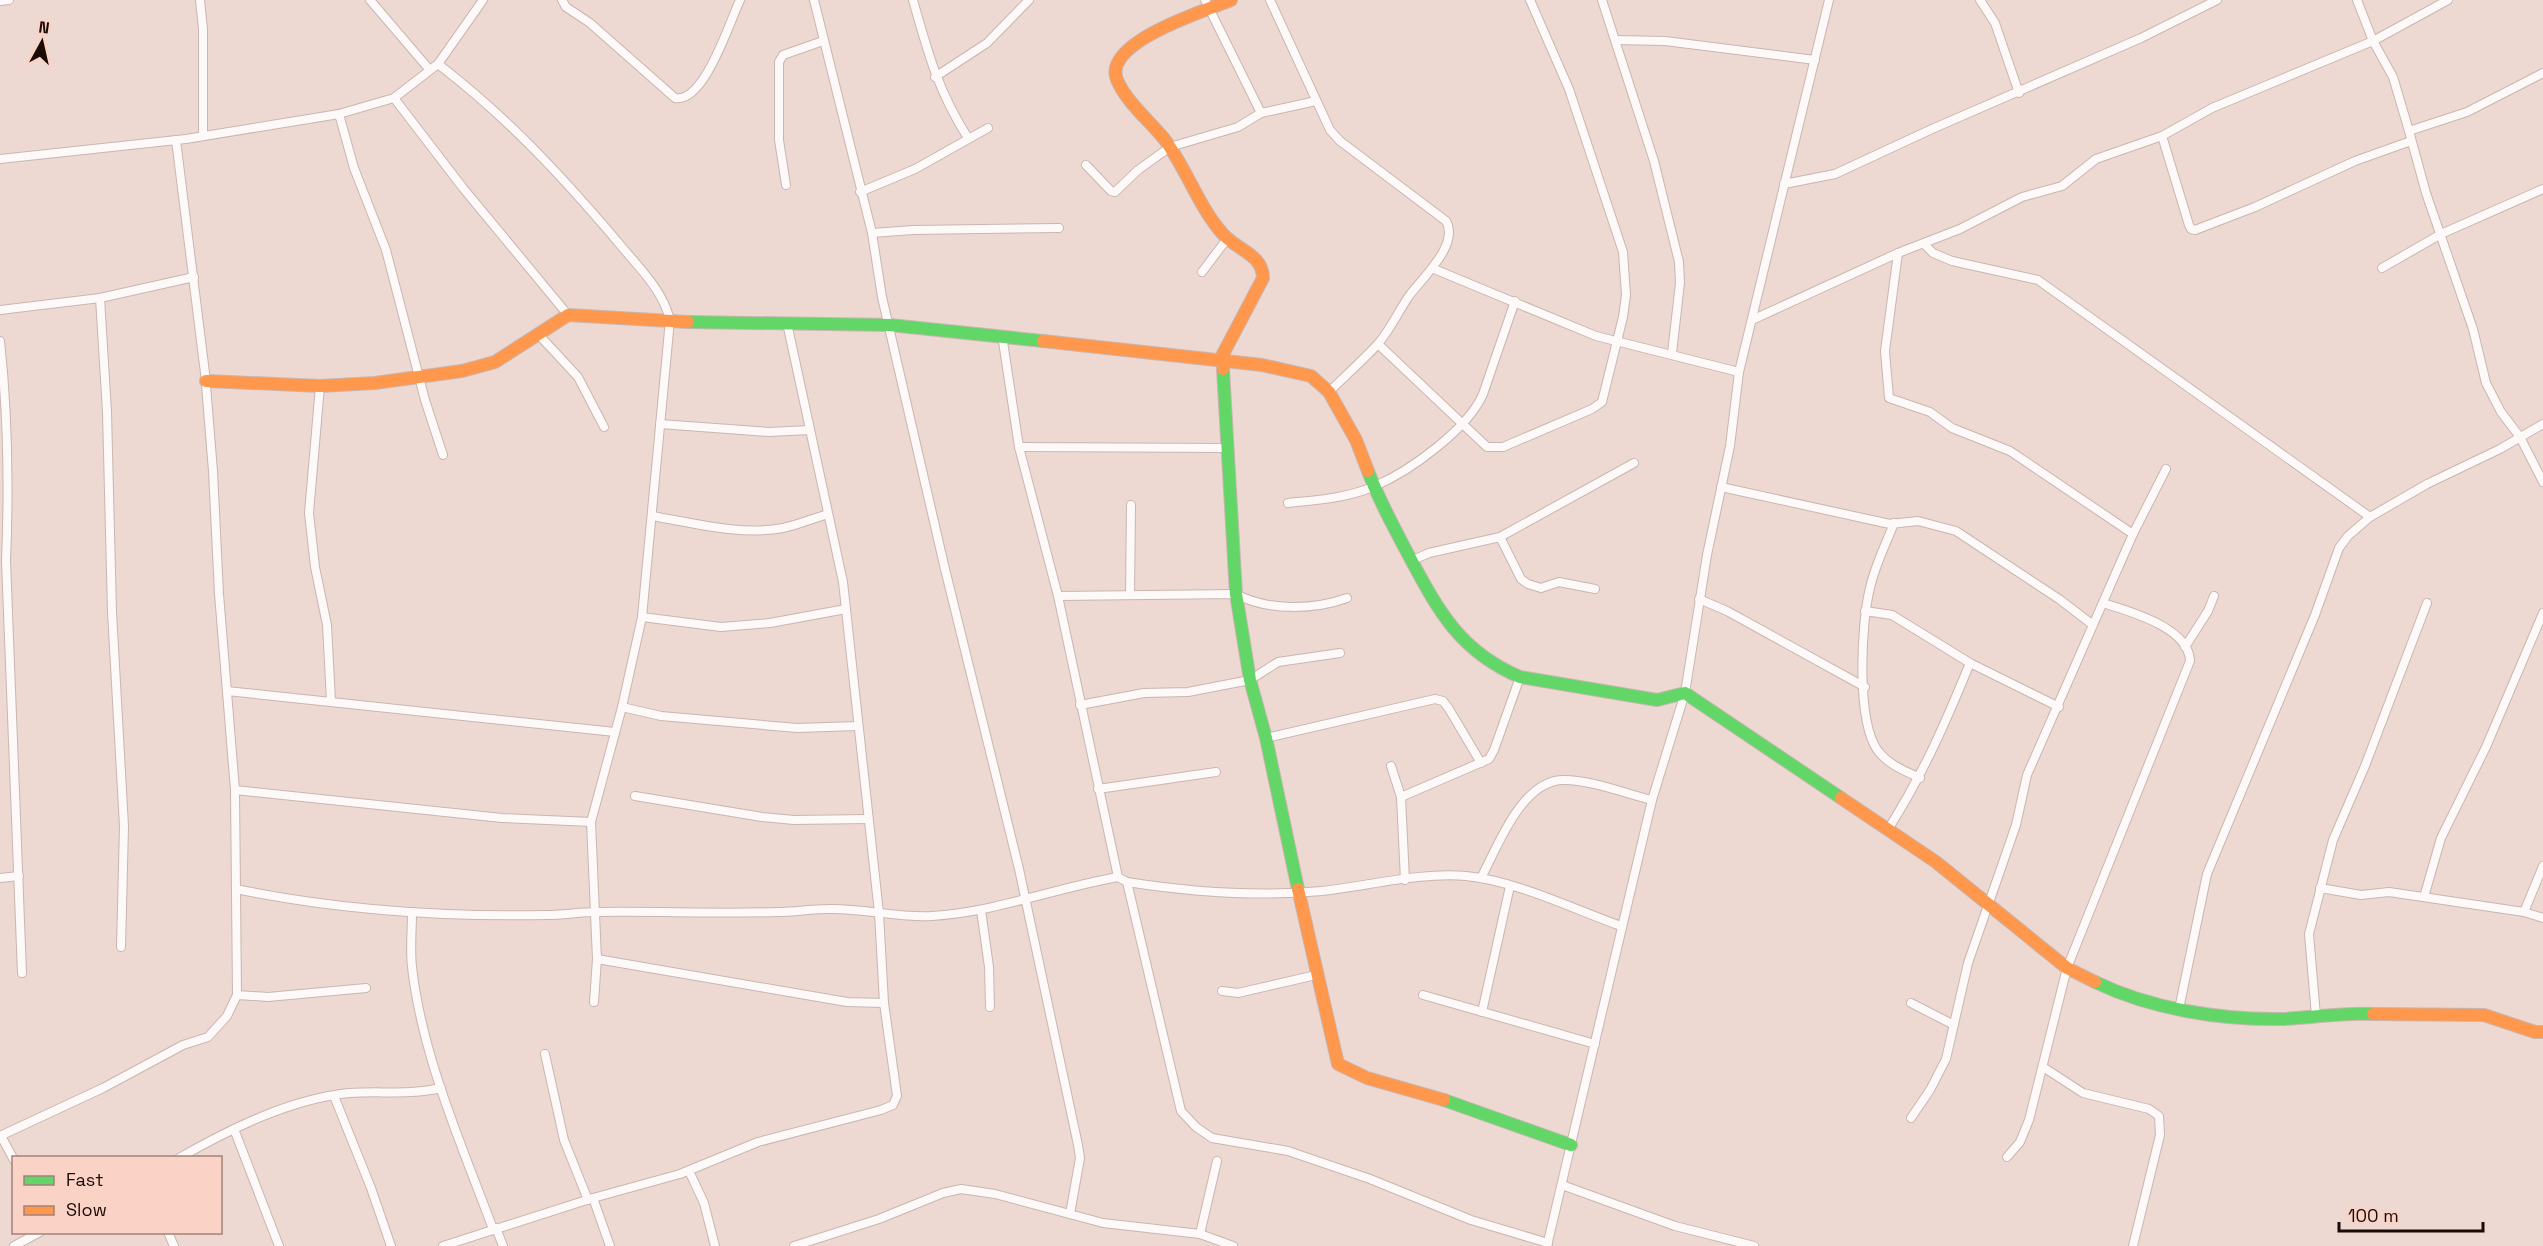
<svg xmlns="http://www.w3.org/2000/svg" width="2543" height="1246" viewBox="0 0 2543 1246" font-family="'Space Grotesk',sans-serif">
	<style>
		.lines { fill: none; stroke-linecap: round; stroke-linejoin: round }
		.street-casing { stroke: #c9b6b1; stroke-width: 10 }
		.fast-casing { stroke: #c9b6b1; stroke-width: 14 }
		.slow-casing { stroke: #c9b6b1; stroke-width: 14 }
		.street { stroke: #fcf9f8; stroke-width: 8 }
		.fast { stroke: #63d668; stroke-width: 12 }
		.slow { stroke: #ff974d; stroke-width: 12 }
	</style>
	<rect width="100%" height="100%" fill="#eed8d2"/>
	<g class="lines">
		<defs>
			<g id="street">
				<polyline points="200,0 203,29 203,136"/>
				<polyline points="370,0 429,69"/>
				<path d="M562,0l4,7 24,16 85,75c29,6 55,-77 65,-98"/>
				<polyline points="814,0 872,233 882,297 944,565 1019,869 1078,1145 1080,1158 1070,1214"/>
				<path d="M913,0c15,53 25,91 55,138"/>
				<polyline points="1205,0 1261,113"/>
				<path d="M1270,0l60,130 10,11 106,80c14,24 -25,58 -37,75 -11,16 -20,36 -33,50 -15,16 -32,31 -47,46"/>
				<polyline points="1602,0 1654,161 1679,262 1680,283 1672,353"/>
				<polyline points="1980,0 1995,23 2019,93"/>
				<polyline points="2357,0 2373,41 2393,77 2409,131"/>
				<polyline points="0,1 9,0"/>
				<polyline points="1616,40 1665,41 1815,60"/>
				<path d="M438,64c69,53 122,110 179,177 20,25 45,47 53,79l-28,297 -20,90 -31,115 6,137 -3,43"/>
				<polyline points="2543,73 2467,112 2409,131 2426,193 2473,329 2486,383 2501,412 2520,437 2543,482"/>
				<polyline points="935,77 987,43 1029,0"/>
				<polyline points="394,98 463,188 568,315"/>
				<polyline points="339,114 354,168 386,250 425,400 443,455"/>
				<polyline points="2162,136 2189,225 2191,229 2195,230 2255,207 2355,161 2411,141"/>
				<polyline points="0,159 186,139 339,114 394,98 438,64 483,0"/>
				<polyline points="1086,165 1111,191 1115,192 1138,170 1170,147 1238,127 1261,113 1316,101"/>
				<polyline points="1784,184 1835,174 1932,129 2141,38 2217,0"/>
				<polyline points="786,185 779,140 779,62 783,55 823,41"/>
				<polyline points="860,192 915,169 988,128"/>
				<polyline points="872,233 913,230 1059,228"/>
				<polyline points="1924,244 1933,253 1952,261 2038,280 2370,517"/>
				<polyline points="1898,253 1885,351 1889,398 1930,412 1952,428 2010,451 2133,534"/>
				<polyline points="2382,268 2441,234 2543,189"/>
				<polyline points="1434,269 1596,336 1739,372"/>
				<polyline points="1202,272 1227,239"/>
				<polyline points="100,298 107,412 112,612 124,826 121,947"/>
				<polyline points="0,310 100,298 194,277"/>
				<polyline points="1752,320 1898,253 1960,229 2022,197 2062,186 2096,159 2162,136 2212,108 2373,41 2448,0"/>
				<polyline points="539,335 578,377 604,427"/>
				<polyline points="1002,335 1019,447 1058,596 1118,877 1127,882 1181,1111 1196,1127 1212,1138 1288,1151 1370,1179 1471,1220 1548,1243"/>
				<path d="M0,341c8,73 9,147 6,220l16,412"/>
				<polyline points="1378,344 1487,447 1503,447 1592,409 1602,402 1623,317 1626,295 1623,252 1569,89 1530,0"/>
				<polyline points="320,386 309,513 315,567 327,625 331,701"/>
				<polyline points="660,424 769,432 810,430"/>
				<polyline points="1019,447 1227,448"/>
				<polyline points="1721,487 1890,524 1918,521 1956,531 2059,599 2093,625"/>
				<path d="M1288,503c29,-3 60,-5 87,-17 35,-15 93,-57 108,-92l32,-93"/>
				<path d="M652,516c42,7 89,20 131,12 15,-3 31,-10 45,-14"/>
				<path d="M1894,523c-8,21 -19,42 -24,65 -9,35 -14,133 8,163 11,14 27,20 42,27"/>
				<polyline points="1500,537 1521,579 1528,584 1541,588 1559,582 1595,589"/>
				<polyline points="1413,560 1429,553 1500,537 1634,463"/>
				<polyline points="1130,595 1131,505"/>
				<path d="M1058,596l178,-2c31,17 78,16 111,4"/>
				<polyline points="1699,599 1727,611 1865,687"/>
				<polyline points="1865,611 1892,615 1970,663 2059,707"/>
				<polyline points="642,617 721,627 770,623 846,609"/>
				<polyline points="2185,647 2208,611 2214,596"/>
				<polyline points="227,691 615,732"/>
				<polyline points="1080,705 1144,693 1188,692 1250,680 1278,662 1340,653"/>
				<polyline points="622,707 661,716 797,728 858,726"/>
				<polyline points="1266,738 1435,699 1443,701 1449,709 1481,763"/>
				<polyline points="1391,766 1401,797 1405,880"/>
				<polyline points="1098,789 1216,772"/>
				<polyline points="235,790 502,818 591,822"/>
				<polyline points="635,796 762,817 794,820 868,819"/>
				<polyline points="1401,797 1489,759 1494,750 1520,677"/>
				<path d="M1889,828c35,-56 56,-104 81,-165"/>
				<polyline points="0,878 19,876"/>
				<path d="M1481,878c17,-32 40,-96 81,-98 26,-1 65,14 90,20"/>
				<path d="M1127,882c64,10 131,15 195,9 46,-5 98,-19 144,-15 51,5 107,33 155,50"/>
				<polyline points="2320,888 2361,895 2389,892 2524,912 2543,918"/>
				<path d="M236,889c102,21 206,28 311,26 17,0 33,-3 50,-3 60,-1 121,2 181,0 17,0 33,-3 50,-3 35,-1 69,9 104,7 64,-4 123,-28 186,-39"/>
				<polyline points="2424,897 2441,838 2486,747 2543,613"/>
				<polyline points="981,910 989,967 990,1007"/>
				<path d="M412,912c0,18 -2,38 0,55 10,89 50,179 81,262"/>
				<polyline points="2524,912 2543,866"/>
				<polyline points="597,959 847,1002 884,1003"/>
				<polyline points="1222,991 1238,993 1316,975"/>
				<polyline points="237,995 268,997 366,988"/>
				<polyline points="1423,995 1595,1044"/>
				<polyline points="1911,1003 1954,1025"/>
				<polyline points="2179,1009 2207,874 2315,615 2339,548 2348,536 2370,517 2427,484 2500,449 2543,424"/>
				<polyline points="1482,1012 1510,886"/>
				<polyline points="2316,1016 2309,934 2333,840 2365,766 2427,603"/>
				<polyline points="545,1054 564,1140 588,1200"/>
				<polyline points="2043,1067 2083,1093 2149,1109 2159,1116 2160,1135 2133,1246"/>
				<polyline points="334,1096 371,1188 391,1246"/>
				<polyline points="1911,1118 1930,1090 1946,1059 1968,963 2016,825 2027,775 2133,534 2166,469"/>
				<polyline points="234,1129 279,1246"/>
				<polyline points="0,1136 103,1088 183,1045 208,1037 227,1016 237,995 235,790 219,594 213,471 205,373 176,140"/>
				<polyline points="1,1136 14,1160"/>
				<path d="M2007,1157l13,-15 9,-22 38,-152 123,-307c-1,-34 -62,-50 -87,-58"/>
				<path d="M179,1158c51,-29 111,-59 170,-65 32,-2 61,2 92,-5"/>
				<polyline points="689,1171 704,1203 715,1246"/>
				<polyline points="1562,1185 1675,1226 1754,1246"/>
				<polyline points="593,1198 610,1246"/>
				<polyline points="496,1228 503,1246"/>
				<polyline points="168,1232 174,1246"/>
				<polyline points="1200,1234 1217,1161"/>
				<polyline points="14,1246 40,1232"/>
				<polyline points="443,1246 593,1198 680,1174 758,1142 881,1110 893,1105 897,1096 884,1003 879,913 843,582 787,323"/>
				<polyline points="794,1246 879,1219 943,1193 961,1189 995,1194 1103,1223 1200,1234 1233,1246"/>
				<polyline points="1547,1246 1652,800 1685,693 1707,555 1730,446 1739,372 1829,0"/>
			</g>
			<g id="fast">
				<polyline points="688,322 890,325 1043,341"/>
				<polyline points="1223,369 1236,594 1250,680 1266,738 1298,889"/>
				<path d="M1368,471c11,29 25,55 40,83 30,56 51,97 112,123l137,23 28,-7 156,105"/>
				<path d="M2095,982c56,27 125,38 187,37 31,-1 60,-7 91,-5"/>
				<polyline points="1444,1100 1571,1145"/>
			</g>
			<g id="slow">
				<polyline points="1043,341 1262,365 1311,376 1329,392 1356,440 1368,471"/>
				<path d="M1223,369l-1,-13 41,-78c0,-24 -27,-28 -41,-45 -24,-28 -35,-63 -57,-93 -15,-19 -38,-37 -48,-60 -15,-38 88,-69 114,-80"/>
				<polyline points="206,381 320,386 375,383 462,371 495,362 568,315 688,322"/>
				<polyline points="1841,798 1936,862 2067,968 2095,982"/>
				<polyline points="1298,889 1338,1064 1367,1078 1444,1100"/>
				<polyline points="2373,1014 2484,1015 2535,1032 2543,1032"/>
			</g>
		</defs>
		<use href="#street" class="street-casing"/>
		<use href="#fast" class="fast-casing"/>
		<use href="#slow" class="slow-casing"/>
		<use href="#street" class="street"/>
		<use href="#fast" class="fast"/>
		<use href="#slow" class="slow"/>
	</g>
	<rect x="12" y="1156" width="210" height="78" fill="#fad2c6" stroke="#a18279" stroke-width="1.5"/>
	<rect x="24" y="1176" width="30" height="9" fill="#63d668" stroke="#a18279" stroke-width="1.5"/>
	<text x="66" y="1186" font-size="18" fill="#1b0b06">Fast</text>
	<rect x="24" y="1206" width="30" height="9" fill="#ff974d" stroke="#a18279" stroke-width="1.5"/>
	<text x="66" y="1216" font-size="18" fill="#1b0b06">Slow</text>
	<g transform="translate(42 42) rotate(8)" stroke="#fad2c6" stroke-width="4.5" paint-order="stroke">
	<path d="M0-4.5L10 22L0 15L-10 22Z" fill="#1b0b06"/>
	<text y="-9" font-size="16" font-weight="bold" text-anchor="middle" fill="#1b0b06">N</text>
	</g>
	<path d="M2339 1222v9h144v-9" fill="none" stroke="#1b0b06" stroke-width="3"/>
	<text x="2348" y="1222" font-size="18" fill="#1b0b06" stroke="#fad2c6" stroke-width="4.5" paint-order="stroke">100 m</text>
</svg>
